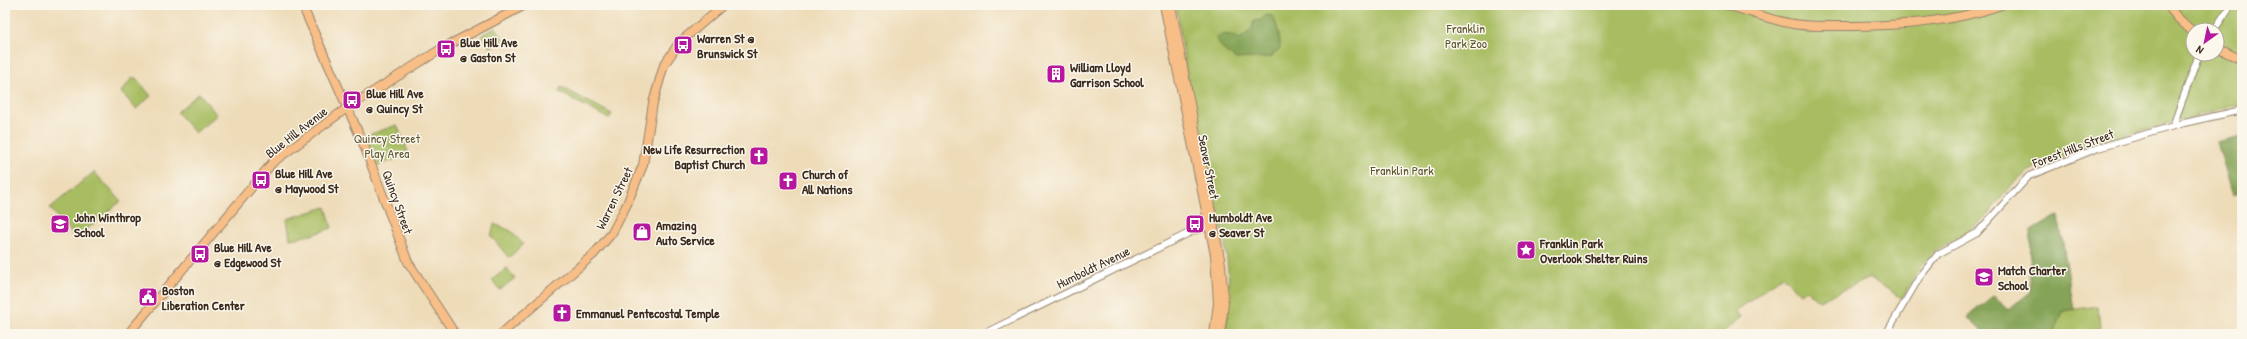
<svg xmlns="http://www.w3.org/2000/svg" width="2247" height="339" viewBox="0 0 2247 339" font-family="'Patrick Hand',sans-serif">
	<style>
		.green { fill: #a8bd62; stroke: #727440; fill-rule: evenodd }
		.forest { fill: #86a458; stroke: #60673b }
		.lines { fill: none; stroke-linecap: round; stroke-linejoin: round }
		.minor-casing { stroke: #94836c; stroke-width: 8 }
		.major-casing { stroke: #94836c; stroke-width: 10 }
		.minor { stroke: #fff; stroke-width: 6 }
		.major { stroke: #f7be87; stroke-width: 8 }
		.labels { text-anchor: middle; stroke-width: 3; stroke-linejoin: round; paint-order: stroke }
		.park-label { font-size: 13px; fill: #5c5632; stroke: #fbf7ec }
		.poi-label { font-size: 13px; font-weight: bold; fill: #3b2a1e; stroke: #fbf7ec; text-anchor: start }
		.street-label { font-size: 13px; fill: #3b2a1e; stroke: #fbf7ec }
	</style>
	<rect width="100%" height="100%" fill="#fbf7ec"/>
	<filter id="ink" filterUnits="userSpaceOnUse"><feTurbulence type="fractalNoise" baseFrequency=".025" numOctaves="2"/><feDisplacementMap in="SourceGraphic" scale="8" xChannelSelector="R" yChannelSelector="G"/><feConvolveMatrix kernelMatrix="1 2 1 2 8 2 1 2 1" color-interpolation-filters="sRGB"/></filter>
	<filter id="wash" filterUnits="userSpaceOnUse"><feTurbulence type="fractalNoise" baseFrequency=".012" numOctaves="4" result="noise"/><feDisplacementMap in="SourceGraphic" scale="16" xChannelSelector="R" yChannelSelector="G"/><feGaussianBlur stdDeviation="0.9" result="paint"/><feColorMatrix in="noise" values="0 0 0 0 0 0 0 0 0 0 0 0 0 0 0 0 0 1.4 0 .05"/><feComposite in="paint" operator="in"/></filter>
	<g filter="url(#wash)">
		<rect width="100%" height="100%" fill="#eedcb9"/>
		<g class="green">
			<path d="M1176,5h1066v101h-10l-151,41 -54,25 -22,20 -18,24 -17,14 -35,21 -14,15 -19,32 -33,-20 -50,23 -14,-12 -5,4 -18,-17 -47,36 6,6 -21,16h-496c15,-61 -7,-124 -22,-182 -13,-48 -18,-98 -26,-147zM2193,30h24v24h-24z"/>
			<polygon points="496,27 503,40 490,48 482,35"/>
			<polygon points="132,78 136,78 151,96 136,109 121,92"/>
			<polygon points="561,87 612,114 609,119 559,92"/>
			<polygon points="199,93 217,115 195,133 177,112"/>
			<polygon points="397,125 409,154 377,166 365,136"/>
			<polygon points="94,172 121,201 75,239 50,208"/>
			<polygon points="326,207 332,228 311,235 290,239 287,219"/>
			<polygon points="494,224 511,231 523,244 509,258 491,236"/>
			<polygon points="507,268 515,278 500,290 492,280"/>
			<polygon points="2098,306 2100,329 2087,331 2087,334 2054,334 2063,311"/>
		</g>
		<g class="forest">
			<path d="M1266,15l7,1 6,17 1,15 -9,9 -35,2 -12,-9 -7,-10v-3c9,-5 15,-2 23,2l12,-10 2,-8 7,-1z"/>
			<polygon points="2242,136 2242,191 2233,196 2217,142"/>
			<polygon points="2058,215 2074,309 2063,311 2054,334 1985,334 1967,317 1994,295 2007,310 2030,293 2031,231"/>
		</g>
	</g>
	<g filter="url(#ink)">
		<g class="lines">
			<defs>
				<g id="minor">
					<polyline points="2214,30 2231,5"/>
					<polyline points="2173,126 2199,54"/>
					<polyline points="983,334 1193,231 1213,225"/>
					<polyline points="1886,334 1919,278 1938,254 1977,233 2029,176 2098,148 2184,123 2242,110"/>
				</g>
				<g id="major">
					<polyline points="302,5 363,143 408,262 455,334"/>
					<polyline points="1164,5 1215,255 1218,303 1214,334"/>
					<polyline points="1171,5 1221,264 1224,304 1220,334"/>
					<path d="M1727,5c20,6 41,14 61,18 18,4 36,3 54,3 54,0 109,-3 159,-21"/>
					<polyline points="2167,5 2178,18 2193,32"/>
					<polyline points="2217,48 2242,60"/>
					<polyline points="128,334 273,162 347,108 441,49 525,5"/>
					<polyline points="501,334 594,254 612,233 627,204 643,165 653,103 664,65 679,43 723,5"/>
				</g>
			</defs>
			<use href="#minor" class="minor-casing"/>
			<use href="#major" class="major-casing"/>
			<use href="#minor" class="minor"/>
			<use href="#major" class="major"/>
		</g>
	</g>
	<defs>
		<symbol id="bus-square" viewBox="-11 -11 22 22"><rect x="-9" y="-9" width="18" height="18" rx="4" fill="#b5179e" stroke="#fbf7ec"/><path d="M-5-6H5V4H4V6H2V4H-2V6H-4V4H-5ZM-3.5-4V0h7V-4ZM-3.5 1.2v1.5H-2V1.2ZM2 1.2v1.5H3.5V1.2Z" fill="#fff"/></symbol>
		<symbol id="building-square" viewBox="-11 -11 22 22"><rect x="-9" y="-9" width="18" height="18" rx="4" fill="#b5179e" stroke="#fbf7ec"/><path d="M-4-6H4V6H1V3H-1V6H-4ZM-2.5-4.3h1.7v1.8h-1.7ZM.8-4.3h1.7v1.8H.8ZM-2.5-1h1.7V.8h-1.7ZM.8-1h1.7V.8H.8Z" fill="#fff"/></symbol>
		<symbol id="church-square" viewBox="-11 -11 22 22"><rect x="-9" y="-9" width="18" height="18" rx="4" fill="#b5179e" stroke="#fbf7ec"/><path d="M-1.2-6h2.4v3.5h3.3v2.4h-3.3V6h-2.4V-.1h-3.3v-2.4h3.3Z" fill="#fff"/></symbol>
		<symbol id="school-square" viewBox="-11 -11 22 22"><rect x="-9" y="-9" width="18" height="18" rx="4" fill="#b5179e" stroke="#fbf7ec"/><path d="M0-5L7-2L0 1L-7-2ZM-4 1L0 2.5L4 1V4Q0 6-4 4Z" fill="#fff"/></symbol>
		<symbol id="shop-square" viewBox="-11 -11 22 22"><rect x="-9" y="-9" width="18" height="18" rx="4" fill="#b5179e" stroke="#fbf7ec"/><path d="M-5-2.5h2.3a2.7 3.5 0 0 1 5.4 0H5L5.5 6h-11ZM-1.5-2.5h3a1.5 2.3 0 0 0-3 0Z" fill="#fff"/></symbol>
		<symbol id="sight-square" viewBox="-11 -11 22 22"><rect x="-9" y="-9" width="18" height="18" rx="4" fill="#b5179e" stroke="#fbf7ec"/><path d="M0-6L1.8-2.2L6-1.7L2.9 1.2L3.7 5.4L0 3.3L-3.7 5.4L-2.9 1.2L-6-1.7L-1.8-2.2Z" fill="#fff"/></symbol>
		<symbol id="civic-square" viewBox="-11 -11 22 22"><rect x="-9" y="-9" width="18" height="18" rx="4" fill="#b5179e" stroke="#fbf7ec"/><path d="M-.6-6.5H3V-4.5H.6V-3L4-1V1h2V6H-6V1h2V-1L-.6-3ZM-1.2 2.5V6h2.4V2.5Z" fill="#fff"/></symbol>
	</defs>
	<g fill-rule="evenodd">
		<use href="#bus-square" x="672" y="34" width="22" height="22"/>
		<use href="#bus-square" x="435" y="38" width="22" height="22"/>
		<use href="#building-square" x="1045" y="63" width="22" height="22"/>
		<use href="#bus-square" x="341" y="89" width="22" height="22"/>
		<use href="#church-square" x="748" y="145" width="22" height="22"/>
		<use href="#bus-square" x="250" y="169" width="22" height="22"/>
		<use href="#church-square" x="777" y="170" width="22" height="22"/>
		<use href="#school-square" x="49" y="213" width="22" height="22"/>
		<use href="#bus-square" x="1184" y="213" width="22" height="22"/>
		<use href="#shop-square" x="631" y="221" width="22" height="22"/>
		<use href="#sight-square" x="1515" y="239" width="22" height="22"/>
		<use href="#bus-square" x="189" y="243" width="22" height="22"/>
		<use href="#school-square" x="1973" y="266" width="22" height="22"/>
		<use href="#civic-square" x="137" y="286" width="22" height="22"/>
		<use href="#church-square" x="551" y="302" width="22" height="22"/>
	</g>
	<g class="labels">
		<g class="park-label">
			<text x="1466" y="33">Franklin<tspan x="1466" dy="15">Park Zoo</tspan></text>
			<text x="387" y="143">Quincy Street<tspan x="387" dy="15">Play Area</tspan></text>
			<text x="1402" y="175">Franklin Park</text>
		</g>
		<g class="poi-label">
			<text x="697" y="43">Warren St @<tspan x="697" dy="15">Brunswick St</tspan></text>
			<text x="460" y="47">Blue Hill Ave<tspan x="460" dy="15">@ Gaston St</tspan></text>
			<text x="1070" y="72">William Lloyd<tspan x="1070" dy="15">Garrison School</tspan></text>
			<text x="366" y="98">Blue Hill Ave<tspan x="366" dy="15">@ Quincy St</tspan></text>
			<text x="745" y="154" text-anchor="end">New Life Resurrection<tspan x="745" dy="15">Baptist Church</tspan></text>
			<text x="275" y="178">Blue Hill Ave<tspan x="275" dy="15">@ Maywood St</tspan></text>
			<text x="802" y="179">Church of<tspan x="802" dy="15">All Nations</tspan></text>
			<text x="74" y="222">John Winthrop<tspan x="74" dy="15">School</tspan></text>
			<text x="1209" y="222">Humboldt Ave<tspan x="1209" dy="15">@ Seaver St</tspan></text>
			<text x="656" y="230">Amazing<tspan x="656" dy="15">Auto Service</tspan></text>
			<text x="1540" y="248">Franklin Park<tspan x="1540" dy="15">Overlook Shelter Ruins</tspan></text>
			<text x="214" y="252">Blue Hill Ave<tspan x="214" dy="15">@ Edgewood St</tspan></text>
			<text x="1998" y="275">Match Charter<tspan x="1998" dy="15">School</tspan></text>
			<text x="162" y="295">Boston<tspan x="162" dy="15">Liberation Center</tspan></text>
			<text x="576" y="318">Emmanuel Pentecostal Temple</text>
		</g>
		<g class="street-label">
			<text transform="translate(296 132) rotate(-38)" y="5">Blue Hill Avenue</text>
			<text transform="translate(2073 148) rotate(-21)" y="5">Forest Hills Street</text>
			<text transform="translate(1209 167) rotate(79)" y="5">Seaver Street</text>
			<text transform="translate(614 198) rotate(-64)" y="5">Warren Street</text>
			<text transform="translate(398 202) rotate(70)" y="5">Quincy Street</text>
			<text transform="translate(1093 267) rotate(-26)" y="5">Humboldt Avenue</text>
		</g>
	</g>
	<rect width="2247" height="339" fill="none" stroke="#fbf7ec" stroke-width="20"/>
	<g transform="translate(2205 42) rotate(213)"><circle r="19" fill="#fbf7ec" stroke="#aea59a"/>
	<path d="M0-3L7 15L0 10L-7 15Z" fill="#b5179e"/>
	<text y="-6" font-size="11" font-weight="bold" text-anchor="middle" fill="#3b2a1e">N</text>
	</g>
</svg>
